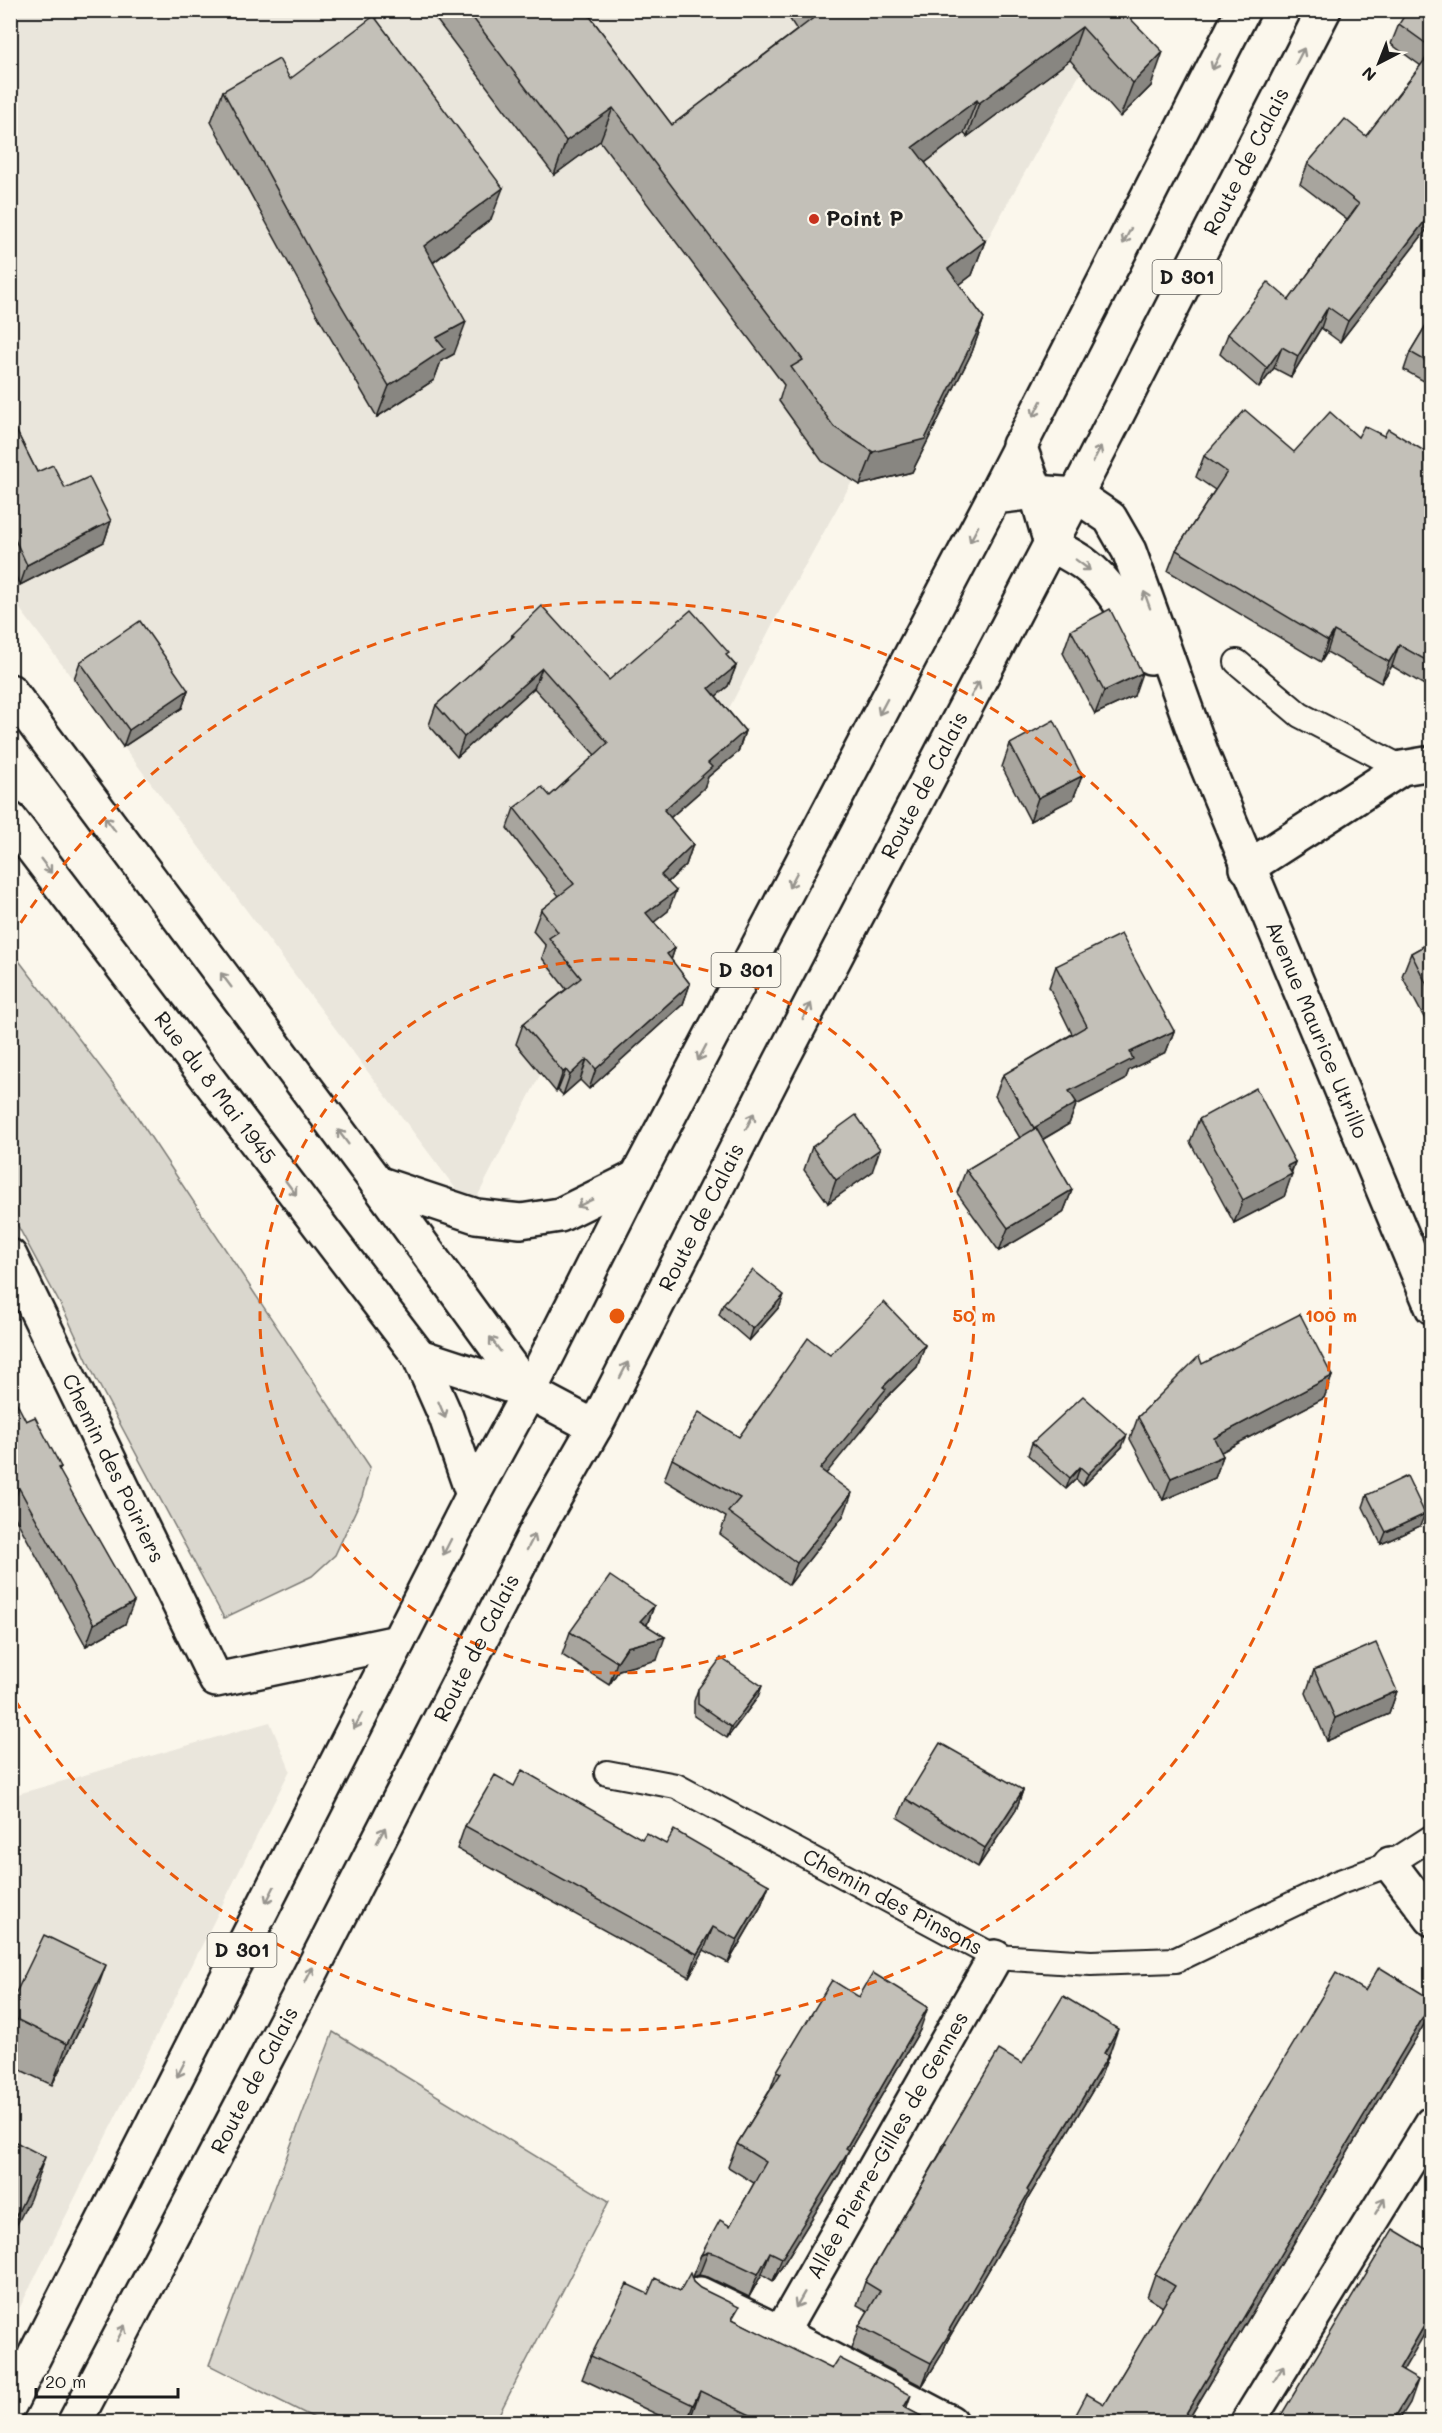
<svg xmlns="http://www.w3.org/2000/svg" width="1442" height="2433" viewBox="0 0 1442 2433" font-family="Mali,sans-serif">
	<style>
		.built { fill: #eae6dc }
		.green { fill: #dad7ce; stroke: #7b7a75; stroke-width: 1.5 }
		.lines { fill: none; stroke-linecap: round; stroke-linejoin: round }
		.service-casing { stroke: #1c1c1c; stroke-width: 28 }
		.minor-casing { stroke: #1c1c1c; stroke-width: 38 }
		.secondary-casing { stroke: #1c1c1c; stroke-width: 38 }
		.primary-casing { stroke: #1c1c1c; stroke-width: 38 }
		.service { stroke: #fbf7ec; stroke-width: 24 }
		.minor { stroke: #fbf7ec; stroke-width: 33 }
		.secondary { stroke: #fbf7ec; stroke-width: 33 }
		.primary { stroke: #fbf7ec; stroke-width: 33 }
		.wall { fill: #a8a59e; stroke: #1c1c1c; stroke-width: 1.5 }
		.shaded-wall { fill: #888681; stroke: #1c1c1c; stroke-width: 1.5 }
		.building { fill: #c3c0b8; stroke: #1c1c1c; stroke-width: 1.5 }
		.oneway { stroke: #97948e }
		.ring { fill: none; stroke: #e8590c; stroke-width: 3; stroke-dasharray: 10 8 }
		.poi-dot { fill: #c8321e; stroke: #fbf7ec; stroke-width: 2 }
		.labels { text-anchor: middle; stroke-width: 4.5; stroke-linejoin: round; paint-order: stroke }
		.shield { fill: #fbf7ec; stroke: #5f5e5a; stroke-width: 1.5 }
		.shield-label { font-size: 20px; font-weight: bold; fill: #1c1c1c }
		.street-label { font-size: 21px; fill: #1c1c1c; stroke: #fbf7ec }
		.poi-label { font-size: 21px; font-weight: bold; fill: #1c1c1c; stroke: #fbf7ec; text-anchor: start }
		.centre { fill: #e8590c; stroke: #fbf7ec; stroke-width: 3 }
		.ring-label { font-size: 18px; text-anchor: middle; font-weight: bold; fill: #e8590c; stroke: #fbf7ec; stroke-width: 4.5; stroke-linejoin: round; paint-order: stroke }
	</style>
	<rect width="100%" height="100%" fill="#fbf7ec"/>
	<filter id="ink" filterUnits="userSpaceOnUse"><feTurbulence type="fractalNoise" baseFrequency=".0167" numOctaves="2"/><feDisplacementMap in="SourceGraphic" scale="12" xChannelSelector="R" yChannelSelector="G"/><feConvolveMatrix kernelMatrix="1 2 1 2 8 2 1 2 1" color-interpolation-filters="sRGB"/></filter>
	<g filter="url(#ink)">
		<g class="built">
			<polygon points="11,11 1115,11 773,623 471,1209 11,597"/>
			<polygon points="270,1722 290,1770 11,2325 11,1796"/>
		</g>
		<g class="green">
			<polygon points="10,949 128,1103 370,1467 362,1497 335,1555 312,1576 224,1618 96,1379 66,1315 11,1213"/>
			<polygon points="333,2032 609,2201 495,2422 322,2422 209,2365"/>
		</g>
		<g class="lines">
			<defs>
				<g id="service">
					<polyline points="1237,662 1300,715 1402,768"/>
					<path id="s1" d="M607,1773l69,13 319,171 96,6 85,-3 161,-77 53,-19 42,-27"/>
				</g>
				<g id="minor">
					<polyline points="10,691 377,1183"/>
					<path id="s2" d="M10,819l409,537"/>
					<polyline points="1247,868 1402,768 1432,763"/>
					<path id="s3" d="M10,1256l206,424 182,-38"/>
					<polyline points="1390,1864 1432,1919"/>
					<polyline points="700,2294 781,2333 950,2422"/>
					<path id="s4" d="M781,2333l214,-376"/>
					<polyline points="1248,2422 1432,2123"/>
				</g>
				<g id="secondary">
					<path d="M1019,445l17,47 15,52c10,6 22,12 32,19 32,23 49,61 67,94"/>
					<path id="s5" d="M994,497l42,-5 40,3 34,23 19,33 73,203 230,553"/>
				</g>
				<g id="primary">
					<polyline points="377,1183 476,1216 521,1221 560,1215 637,1177"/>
					<polyline points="377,1183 529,1392"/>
					<polyline points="419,1356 529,1392 595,1427"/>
					<polyline points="419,1356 446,1417 473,1495"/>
					<polyline points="10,2404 473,1495 529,1392 637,1177 994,497 1243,10"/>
					<path id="s6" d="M75,2422l225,-428 243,-476 52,-91 185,-364 296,-568 248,-485"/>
				</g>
			</defs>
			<use href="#service" class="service-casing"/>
			<use href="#minor" class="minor-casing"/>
			<use href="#secondary" class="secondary-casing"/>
			<use href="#primary" class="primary-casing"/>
			<use href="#service" class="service"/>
			<use href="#minor" class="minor"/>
			<use href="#secondary" class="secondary"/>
			<use href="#primary" class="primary"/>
		</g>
		<g class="wall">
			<polygon points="429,10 585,10 672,125 797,30 784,10 1122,10 1151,86 1120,117 1070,60 967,137 964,133 925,163 985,241 972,275 959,285 984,318 972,352 912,472 860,485 822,461 779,401 784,385 600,141 554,175"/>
			<polygon points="1431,10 1431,224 1340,342 1321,328 1291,377 1274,368 1259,388 1220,354 1228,334 1289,300 1347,220 1300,184 1308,163 1366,136 1421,66 1391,44 1399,24"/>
			<polygon points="290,79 491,219 433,263 454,354 441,361 434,380 377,417 317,315 211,122 223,91"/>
			<polygon points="1431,317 1431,385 1404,370 1410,352"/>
			<polygon points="10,418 37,472 65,488 111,521 104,542 20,585 10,565"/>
			<polygon points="1384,436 1431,455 1431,689 1392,666 1381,683 1327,652 1321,662 1168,571 1176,550 1215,490 1196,477 1204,456 1294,452 1358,437"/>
			<polygon points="1071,630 1134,696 1095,714 1063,653"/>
			<polygon points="512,635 609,680 728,657 736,666 728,686 716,696 745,731 738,752 708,777 704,788 670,818 693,844 686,865 668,882 668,911 654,922 675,948 671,960 690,984 683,1004 589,1089 580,1080 563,1095 558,1090 556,1092 516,1044 523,1024 566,989 542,958 546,946 533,931 541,910 559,896 507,828 514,808 550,796 595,755 534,688 457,757 429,725 436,705 511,639"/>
			<polygon points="80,662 188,690 182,708 123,747 74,679"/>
			<polygon points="1010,744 1082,776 1073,799 1030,821 1002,767"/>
			<polygon points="1431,942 1431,1026 1429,1027 1402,976 1411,953"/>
			<polygon points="1056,966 1174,1031 1166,1052 1129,1070 1125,1080 1076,1105 1069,1124 1042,1140 1072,1190 1063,1213 999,1251 957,1193 966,1170 1020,1138 995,1096 1003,1075 1072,1034 1049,987"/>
			<polygon points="1199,1119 1295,1162 1284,1197 1234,1223 1190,1142"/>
			<polygon points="812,1147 872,1172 828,1203 804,1170"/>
			<polygon points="723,1304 780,1306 749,1341 719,1315"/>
			<polygon points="925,1345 917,1367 880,1404 878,1410 826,1473 844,1515 789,1585 720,1534 726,1517 664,1480 672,1459 739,1437 830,1355"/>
			<polygon points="1202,1364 1332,1376 1324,1398 1221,1452 1223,1456 1215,1478 1163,1500 1130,1439 1138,1417"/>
			<polygon points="26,1421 61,1467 59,1470 125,1624 86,1646 11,1510"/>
			<polygon points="1032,1443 1122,1447 1083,1486 1076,1479 1066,1489 1028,1455"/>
			<polygon points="1367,1495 1420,1526 1381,1544 1363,1507"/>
			<polygon points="654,1606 647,1625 657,1660 619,1670 609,1685 562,1655 570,1632"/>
			<polygon points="1314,1670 1397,1691 1389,1714 1327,1741 1306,1693"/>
			<polygon points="698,1689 758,1697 727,1738 694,1716 694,1701"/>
			<polygon points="514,1786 642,1839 666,1844 769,1885 760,1908 728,1963 704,1950 689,1977 457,1849 465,1826"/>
			<polygon points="1023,1790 1016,1810 978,1867 898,1818 906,1799"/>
			<polygon points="1365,1991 1425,2023 1187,2422 1072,2422 1104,2404 1163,2307 1147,2297 1155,2274"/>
			<polygon points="859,1997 920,2030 847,2154 840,2173 773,2281 762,2274 749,2297 708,2277 699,2275 692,2277 701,2255 730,2226 754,2183 728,2167 737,2144 770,2090 777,2071"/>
			<polygon points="10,2005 91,2006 52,2085 10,2065"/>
			<polygon points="1110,2052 1100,2078 1027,2200 1021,2215 947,2341 942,2354 922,2386 851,2349 859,2326 868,2311 857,2305 865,2282 939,2155 944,2143 1022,2064"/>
			<polygon points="693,2282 734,2320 932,2422 709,2422 692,2414 688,2422 673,2422 582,2379 591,2356 648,2294 680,2291"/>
		</g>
		<g class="shaded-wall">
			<polygon points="1082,27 1070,60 967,137 979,103"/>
			<polygon points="1163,52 1151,86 1120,117 1133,83"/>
			<polygon points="977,100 964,133 901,181 913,147"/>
			<polygon points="613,108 600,141 554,175 566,141"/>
			<polygon points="503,188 491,219 412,278 424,246"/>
			<polygon points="1431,213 1431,224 1340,342 1348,321"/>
			<polygon points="985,241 972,275 935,303 948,269"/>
			<polygon points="1328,307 1321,328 1291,377 1298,356"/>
			<polygon points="984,318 972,352 912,472 860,485 873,452"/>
			<polygon points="466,322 454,354 441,361 434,380 377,417 389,386 436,338"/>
			<polygon points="1282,347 1274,368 1259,388 1267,368"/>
			<polygon points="111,521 104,542 20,585 27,565"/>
			<polygon points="1334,631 1327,652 1321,662 1328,641"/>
			<polygon points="1399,645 1392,666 1381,683 1389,662"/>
			<polygon points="736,666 728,686 702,708 709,688"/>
			<polygon points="542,668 534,688 457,757 464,737"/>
			<polygon points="1142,673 1134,696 1095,714 1104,691"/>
			<polygon points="188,690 182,708 123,747 129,730"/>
			<polygon points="745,731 738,752 708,777 704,788 656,830 664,810 708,763"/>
			<polygon points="1082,776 1073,799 1030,821 1038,798"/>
			<polygon points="693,844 686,865 654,895 661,875"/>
			<polygon points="676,891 668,911 639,934 646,913"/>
			<polygon points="675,948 668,969 667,954"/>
			<polygon points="690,984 683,1004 589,1089 596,1069"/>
			<polygon points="1174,1031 1166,1052 1129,1070 1125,1080 1076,1105 1069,1124 1026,1149 1034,1128 1069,1091 1130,1052"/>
			<polygon points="587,1059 580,1080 563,1095 570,1075"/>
			<polygon points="566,1070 558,1090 556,1092 563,1072"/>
			<polygon points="880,1149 872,1172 828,1203 836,1180"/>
			<polygon points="1295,1162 1290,1175 1292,1174 1284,1197 1234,1223 1243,1200 1287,1166"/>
			<polygon points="1072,1190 1063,1213 999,1251 1008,1228"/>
			<polygon points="784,1295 780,1306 749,1341 753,1329"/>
			<polygon points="925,1345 917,1367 880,1404 878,1410 812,1491 820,1469 883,1387"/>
			<polygon points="1332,1376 1324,1398 1206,1460 1214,1438"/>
			<polygon points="1127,1435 1122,1447 1083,1486 1088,1474"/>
			<polygon points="1223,1456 1215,1478 1163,1500 1171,1478"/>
			<polygon points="1080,1467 1076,1479 1066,1489 1070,1478"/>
			<polygon points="19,1488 11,1510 10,1510 10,1492"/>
			<polygon points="852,1493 844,1515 789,1585 797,1563"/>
			<polygon points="1425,1514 1420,1526 1381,1544 1386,1532"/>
			<polygon points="134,1602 125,1624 86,1646 94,1624"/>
			<polygon points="654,1606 645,1629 640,1621"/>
			<polygon points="665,1637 657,1660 619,1670 609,1685 617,1662 627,1647"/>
			<polygon points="762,1686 758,1697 727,1738 731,1727"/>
			<polygon points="1397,1691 1389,1714 1327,1741 1335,1718"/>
			<polygon points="1023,1790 1016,1810 978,1867 985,1848"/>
			<polygon points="769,1885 760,1908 728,1963 737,1940"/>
			<polygon points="713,1927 704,1950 689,1977 697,1954"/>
			<polygon points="106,1965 91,2006 52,2085 67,2044"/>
			<polygon points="1431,2004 1425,2023 1187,2422 1181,2422"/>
			<polygon points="928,2007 920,2030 847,2154 840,2173 773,2281 782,2258"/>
			<polygon points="1118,2029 1110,2052 1096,2076 1104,2053"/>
			<polygon points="1108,2056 1100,2078 1027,2200 1021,2215 947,2341 942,2354 922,2386 931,2363 949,2330 1027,2190"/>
			<polygon points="45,2157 30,2199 10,2238 10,2228"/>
			<polygon points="708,2252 699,2275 692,2277 701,2255"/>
			<polygon points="770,2252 762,2274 749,2297 758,2274"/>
			<polygon points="1431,2314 1431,2323 1391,2391 1399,2369"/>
			<polygon points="1418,2380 1410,2403 1398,2422 1392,2422"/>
			<polygon points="700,2391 692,2414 687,2422 693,2405"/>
			<polygon points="911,2395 903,2418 904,2407"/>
		</g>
		<g class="building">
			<polygon points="467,10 585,10 672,125 820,13 819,10 1122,10 1163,52 1133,83 1082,27 979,103 977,100 913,147 985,241 948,269 984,318 925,439 873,452 834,427 791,367 803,360 613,108 566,141"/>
			<polygon points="1408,10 1431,10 1431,47 1399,24"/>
			<polygon points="374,16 503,188 424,246 466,322 436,338 445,349 389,386 328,283 223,91 279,59 290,79"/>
			<polygon points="1431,52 1431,213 1348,321 1328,307 1298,356 1282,347 1267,368 1228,334 1268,282 1289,300 1359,204 1308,163 1345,119 1366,136"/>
			<polygon points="1431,317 1431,364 1410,352"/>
			<polygon points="1245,410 1294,452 1330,412 1358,437 1364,426 1384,436 1388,429 1431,455 1431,663 1399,645 1389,662 1334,631 1328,641 1176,550 1227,472 1204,456"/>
			<polygon points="10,418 37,472 53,465 65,488 89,477 111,521 27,565 10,529"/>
			<polygon points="542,606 609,680 691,610 729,653 726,655 736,666 709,688 745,731 708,763 712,767 664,810 693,844 661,875 676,891 646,913 675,948 667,954 690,984 596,1069 587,1059 570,1075 566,1070 563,1072 523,1024 581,978 549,938 558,932 541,910 574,884 514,808 542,787 550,796 608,743 542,668 464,737 436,705 514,636 512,635"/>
			<polygon points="1110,609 1142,673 1104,691 1071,630"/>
			<polygon points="140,621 188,690 129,730 80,662"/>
			<polygon points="1054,720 1082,776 1038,798 1010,744"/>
			<polygon points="1121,934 1174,1031 1130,1052 1133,1059 1069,1091 1077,1103 1034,1128 1003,1075 1087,1026 1056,966"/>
			<polygon points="1431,942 1431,993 1411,953"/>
			<polygon points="1256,1088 1295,1162 1287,1166 1292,1174 1243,1200 1199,1119"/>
			<polygon points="856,1115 880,1149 836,1180 812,1147"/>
			<polygon points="1036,1128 1072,1190 1008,1228 966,1170"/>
			<polygon points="753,1270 784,1295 753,1329 723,1304"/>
			<polygon points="884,1302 925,1345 883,1387 886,1389 820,1469 852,1493 797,1563 728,1512 740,1498 672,1459 699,1412 739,1437 808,1338 830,1355"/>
			<polygon points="1300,1314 1332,1376 1214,1438 1223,1456 1171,1478 1138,1417 1199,1356 1202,1364"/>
			<polygon points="10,1390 26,1421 35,1417 61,1467 58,1468 134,1602 94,1624 19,1488 10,1492"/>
			<polygon points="1083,1396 1127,1435 1088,1474 1080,1467 1070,1478 1032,1443"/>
			<polygon points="1407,1476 1425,1514 1386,1532 1367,1495"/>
			<polygon points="610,1576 654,1606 640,1621 665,1637 627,1647 617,1662 570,1632"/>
			<polygon points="1376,1643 1397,1691 1335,1718 1314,1670"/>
			<polygon points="721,1658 762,1686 731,1727 698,1704 698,1689"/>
			<polygon points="940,1743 1023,1790 985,1848 906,1799"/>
			<polygon points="522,1770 642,1839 646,1833 666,1844 674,1830 769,1885 737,1940 713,1927 697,1954 465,1826 495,1775 514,1786"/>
			<polygon points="44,1935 106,1965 67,2044 10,2016 10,2005"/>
			<polygon points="1379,1967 1431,1999 1431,2004 1181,2422 1072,2422 1087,2394 1104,2404 1175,2286 1155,2274 1336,1973 1365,1991"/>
			<polygon points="873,1973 928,2007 846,2148 849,2150 782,2258 770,2252 758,2274 716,2254 708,2252 701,2255 720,2220 730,2226 766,2162 737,2144 781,2073 777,2071 832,1980 859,1997"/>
			<polygon points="1063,1996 1118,2029 1104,2053 1108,2056 1027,2190 1029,2192 949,2330 951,2331 931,2363 859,2326 880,2291 865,2282 946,2144 944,2143 999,2050 1022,2064"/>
			<polygon points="10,2139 45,2157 10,2228"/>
			<polygon points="1393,2229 1431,2252 1431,2314 1399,2369 1418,2380 1392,2422 1277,2422"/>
			<polygon points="690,2273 693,2282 700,2288 739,2307 732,2319 832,2369 839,2358 911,2395 904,2407 932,2422 765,2422 700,2391 693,2405 591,2356 627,2284 648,2294 655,2278 680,2291"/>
		</g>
		<defs><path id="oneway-shaft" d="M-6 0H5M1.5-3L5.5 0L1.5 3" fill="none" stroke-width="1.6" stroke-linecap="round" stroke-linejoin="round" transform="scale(1.5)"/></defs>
		<g class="oneway">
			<use href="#oneway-shaft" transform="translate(1300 56) rotate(-63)"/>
			<use href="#oneway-shaft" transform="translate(1216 62) rotate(117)"/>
			<use href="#oneway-shaft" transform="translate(1127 236) rotate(117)"/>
			<use href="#oneway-shaft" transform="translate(1037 409) rotate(117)"/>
			<use href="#oneway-shaft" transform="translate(1097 454) rotate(-63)"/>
			<use href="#oneway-shaft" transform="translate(974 534) rotate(118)"/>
			<use href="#oneway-shaft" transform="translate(1083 565) rotate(37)"/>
			<use href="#oneway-shaft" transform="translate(1147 600) rotate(-110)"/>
			<use href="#oneway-shaft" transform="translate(975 689) rotate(-62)"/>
			<use href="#oneway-shaft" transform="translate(883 707) rotate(118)"/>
			<use href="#oneway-shaft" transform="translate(110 824) rotate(-127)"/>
			<use href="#oneway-shaft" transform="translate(46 866) rotate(53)"/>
			<use href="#oneway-shaft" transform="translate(793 880) rotate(118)"/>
			<use href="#oneway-shaft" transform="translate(226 980) rotate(-127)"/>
			<use href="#oneway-shaft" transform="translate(807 1011) rotate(-62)"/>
			<use href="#oneway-shaft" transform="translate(702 1053) rotate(118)"/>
			<use href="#oneway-shaft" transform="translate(750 1121) rotate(-63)"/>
			<use href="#oneway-shaft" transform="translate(343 1137) rotate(-127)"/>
			<use href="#oneway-shaft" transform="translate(291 1188) rotate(53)"/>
			<use href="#oneway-shaft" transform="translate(585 1203) rotate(154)"/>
			<use href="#oneway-shaft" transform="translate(495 1344) rotate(-126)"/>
			<use href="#oneway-shaft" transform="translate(624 1370) rotate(-63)"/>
			<use href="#oneway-shaft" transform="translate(442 1410) rotate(67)"/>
			<use href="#oneway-shaft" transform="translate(531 1542) rotate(-63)"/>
			<use href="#oneway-shaft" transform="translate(447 1547) rotate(117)"/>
			<use href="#oneway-shaft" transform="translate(358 1721) rotate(117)"/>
			<use href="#oneway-shaft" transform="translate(381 1835) rotate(-62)"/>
			<use href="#oneway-shaft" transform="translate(270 1895) rotate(117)"/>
			<use href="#oneway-shaft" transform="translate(309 1975) rotate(-63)"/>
			<use href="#oneway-shaft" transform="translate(181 2069) rotate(117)"/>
			<use href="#oneway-shaft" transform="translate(1380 2206) rotate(-59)"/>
			<use href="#oneway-shaft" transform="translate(800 2300) rotate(120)"/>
			<use href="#oneway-shaft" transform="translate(121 2333) rotate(-63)"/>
			<use href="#oneway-shaft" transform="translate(1279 2373) rotate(-59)"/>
		</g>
	</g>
	<g class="ring">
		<circle cx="617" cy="1316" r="357"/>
		<path d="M11 938A714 714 0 1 1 11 1694"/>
	</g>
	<circle class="poi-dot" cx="814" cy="219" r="6"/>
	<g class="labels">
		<g class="shield">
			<rect x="1152.5" y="260" width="69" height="34" rx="4.5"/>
			<rect x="711.5" y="953" width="69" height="34" rx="4.5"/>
			<rect x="207.5" y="1933" width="69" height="34" rx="4.5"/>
		</g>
		<g class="shield-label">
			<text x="1187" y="284">D 301</text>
			<text x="746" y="977">D 301</text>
			<text x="242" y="1957">D 301</text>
		</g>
		<g class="street-label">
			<text dy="7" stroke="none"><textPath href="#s6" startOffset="2546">Route de Calais</textPath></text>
			<text dy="7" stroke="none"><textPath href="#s6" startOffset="1844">Route de Calais</textPath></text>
			<text dy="7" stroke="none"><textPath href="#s5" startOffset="676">Avenue Maurice Utrillo</textPath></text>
			<text dy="7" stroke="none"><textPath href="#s2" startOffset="338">Rue du 8 Mai 1945</textPath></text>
			<text dy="7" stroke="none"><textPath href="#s6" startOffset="1358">Route de Calais</textPath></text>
			<text dy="7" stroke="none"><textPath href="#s3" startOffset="236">Chemin des Poiriers</textPath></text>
			<text dy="7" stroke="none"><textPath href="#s6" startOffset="872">Route de Calais</textPath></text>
			<text dy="7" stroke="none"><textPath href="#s1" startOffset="316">Chemin des Pinsons</textPath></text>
			<text dy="7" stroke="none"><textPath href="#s6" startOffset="386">Route de Calais</textPath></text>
			<text dy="7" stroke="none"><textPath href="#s4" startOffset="216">Allée Pierre-Gilles de Gennes</textPath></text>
		</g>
		<g class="poi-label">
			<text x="826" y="226">Point P</text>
		</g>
	</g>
	<circle cx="617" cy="1316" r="9" class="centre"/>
	<g class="ring-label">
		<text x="974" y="1322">50 m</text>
		<text x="1331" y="1322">100 m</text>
	</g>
	<rect width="1442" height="2433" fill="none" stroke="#fbf7ec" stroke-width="36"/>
	<rect x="18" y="18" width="1406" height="2397" fill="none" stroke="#1c1c1c" stroke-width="2" filter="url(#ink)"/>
	<g transform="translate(1379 63) rotate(222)" stroke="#fbf7ec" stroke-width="4.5" paint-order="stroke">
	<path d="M0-4.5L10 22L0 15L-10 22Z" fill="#1c1c1c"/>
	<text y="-9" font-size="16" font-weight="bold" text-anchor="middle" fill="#1c1c1c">N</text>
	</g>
	<path d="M36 2388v9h142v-9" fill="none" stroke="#1c1c1c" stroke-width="3"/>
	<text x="45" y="2388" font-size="18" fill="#1c1c1c" stroke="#fbf7ec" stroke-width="4.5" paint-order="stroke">20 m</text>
</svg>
